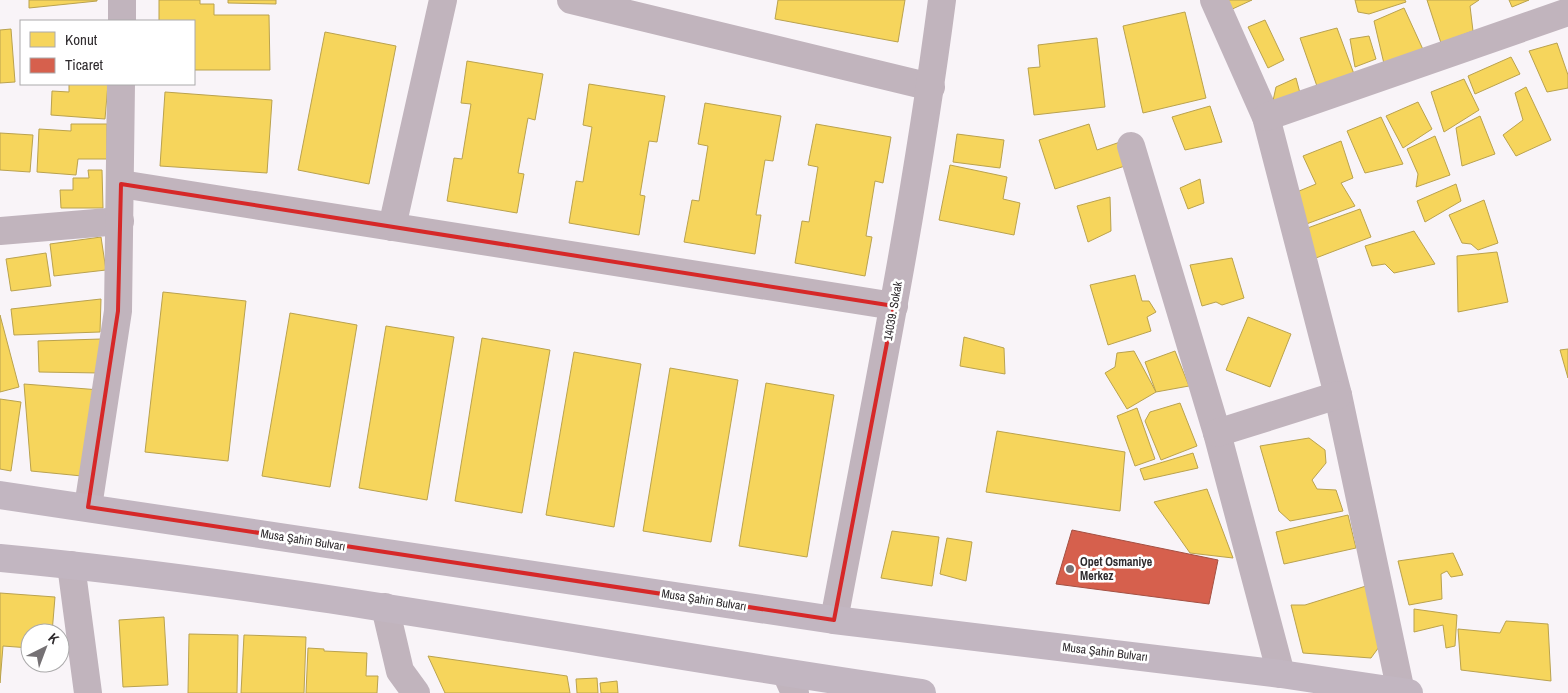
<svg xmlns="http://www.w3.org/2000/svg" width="1568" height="693" viewBox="0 0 1568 693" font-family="'Archivo Narrow',sans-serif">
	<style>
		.homes { fill: #f6d55c; stroke: #baa24e }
		.shops { fill: #d6604d; stroke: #a45043 }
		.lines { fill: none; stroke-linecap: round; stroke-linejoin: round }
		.minor { stroke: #c1b4bd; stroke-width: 28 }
		.primary { stroke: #c2b6c1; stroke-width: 28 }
		.marked { fill: none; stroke: #d62828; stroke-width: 4; stroke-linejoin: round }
		.poi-dot { fill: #757174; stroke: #fff; stroke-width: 2 }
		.labels { text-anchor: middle; stroke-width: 5; stroke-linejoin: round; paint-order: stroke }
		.street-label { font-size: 12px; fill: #2e2a2d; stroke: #fff }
		.poi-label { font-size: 12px; font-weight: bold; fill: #2e2a2d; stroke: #fff; text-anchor: start }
	</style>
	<rect width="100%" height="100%" fill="#f9f4f8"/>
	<g class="homes">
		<polygon points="29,0 97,0 97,1 29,8"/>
		<polygon points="159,0 200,0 200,4 214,4 214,15 269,15 270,70 194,70 194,21 159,21"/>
		<polygon points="228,0 276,0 276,4 228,3"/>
		<polygon points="778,0 905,0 898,42 775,19"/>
		<polygon points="1224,0 1252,0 1228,11"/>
		<polygon points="1355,0 1405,0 1406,2 1369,14 1358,12"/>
		<polygon points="1427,0 1479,0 1470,6 1473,31 1441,43"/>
		<polygon points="1509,0 1529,0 1512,7"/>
		<polygon points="1404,8 1426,56 1385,68 1374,21"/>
		<polygon points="1185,12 1206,98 1143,113 1123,26"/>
		<polygon points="1265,20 1284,60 1268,68 1248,27"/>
		<polygon points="1337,28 1354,74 1318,89 1300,38"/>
		<polygon points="11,29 15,82 0,83 0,30"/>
		<polygon points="325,32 396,46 369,184 298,170"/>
		<polygon points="1369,36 1376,59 1355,67 1350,39"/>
		<polygon points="1097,38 1105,107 1034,115 1028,68 1040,67 1038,45"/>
		<polygon points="1557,43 1568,75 1568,88 1547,92 1529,51"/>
		<polygon points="1511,57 1520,74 1475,94 1468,76"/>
		<polygon points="467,61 543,74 535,120 528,118 518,173 524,174 517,213 447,201 454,158 462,159 471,104 461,103"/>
		<polygon points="1296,78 1305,112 1271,110 1276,87"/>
		<polygon points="1464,79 1479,110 1444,132 1431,92"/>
		<polygon points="69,84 108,84 105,119 51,115 52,91 69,92"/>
		<polygon points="589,84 665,96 657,142 649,141 640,195 645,196 639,235 569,223 576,181 583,182 592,127 583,125"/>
		<polygon points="1526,87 1551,140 1516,156 1503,135 1523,120 1515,93"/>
		<polygon points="165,92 272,100 267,173 160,166"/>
		<polygon points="1418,102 1432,129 1403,148 1386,116"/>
		<polygon points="705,103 781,116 773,161 765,160 756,215 761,215 755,254 684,242 692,200 699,201 708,146 698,144"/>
		<polygon points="1210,106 1222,142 1185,150 1172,117"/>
		<polygon points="1480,116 1495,154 1462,166 1456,128"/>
		<polygon points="1381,117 1403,164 1365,173 1347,131"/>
		<polygon points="71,124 107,124 107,159 78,159 76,175 37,172 39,129 71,131"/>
		<polygon points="816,124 891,137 883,183 875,181 866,236 872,237 865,276 795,263 802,221 809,222 818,167 808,165"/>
		<polygon points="1089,124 1097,150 1123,141 1131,164 1055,189 1039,140"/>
		<polygon points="0,133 33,135 30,172 0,170"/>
		<polygon points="957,134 1004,140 1000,168 953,162"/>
		<polygon points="1435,136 1450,175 1416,187 1418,174 1407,149"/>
		<polygon points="1341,141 1353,178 1341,183 1355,206 1301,226 1292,194 1316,184 1303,156"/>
		<polygon points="950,165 1007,177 1003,199 1020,203 1014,235 939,220"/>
		<polygon points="88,170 102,170 103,208 61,208 60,190 73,190 73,178 89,178"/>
		<polygon points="1200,179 1204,203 1188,209 1180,188"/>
		<polygon points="1456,184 1461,201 1425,222 1417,201"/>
		<polygon points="1110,197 1111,231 1088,242 1077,206"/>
		<polygon points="1484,200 1498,243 1478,250 1471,244 1462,243 1449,215"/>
		<polygon points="1360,209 1371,237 1308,261 1302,230"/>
		<polygon points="1414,231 1435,264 1394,273 1385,264 1372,266 1365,246"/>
		<polygon points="101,237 106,270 54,276 50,244"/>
		<polygon points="1497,252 1508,302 1458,312 1457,256"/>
		<polygon points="46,253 51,286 11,291 6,259"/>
		<polygon points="1232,258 1244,298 1222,305 1216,302 1202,306 1190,265"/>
		<polygon points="1135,275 1142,301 1149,301 1156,312 1147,317 1151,331 1108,345 1090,285"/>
		<polygon points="163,292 246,301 228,461 145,452"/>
		<polygon points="101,299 100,332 14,335 11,309"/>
		<polygon points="290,313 357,325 330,487 262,476"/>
		<polygon points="0,315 19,387 0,392"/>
		<polygon points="1248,317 1291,334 1270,387 1226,370"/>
		<polygon points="386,326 454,337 427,500 359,488"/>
		<polygon points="964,337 1004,348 1005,374 960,366"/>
		<polygon points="482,338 550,350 522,513 455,501"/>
		<polygon points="101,339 100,373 39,372 38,341"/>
		<polygon points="1568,349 1568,378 1560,350"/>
		<polygon points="1134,351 1156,392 1127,409 1105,373 1115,367 1117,353"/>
		<polygon points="1175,351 1189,386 1156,392 1145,362"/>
		<polygon points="574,352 641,364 614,527 546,515"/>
		<polygon points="670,368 738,380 711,542 643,531"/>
		<polygon points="766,383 834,395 807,557 739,546"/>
		<polygon points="24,384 100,390 92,477 31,471"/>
		<polygon points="0,399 21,402 11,471 0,469"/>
		<polygon points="1180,403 1197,446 1161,460 1145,421 1150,412"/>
		<polygon points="1137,408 1155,459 1135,466 1117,416"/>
		<polygon points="997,431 1125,452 1120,511 986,492"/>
		<polygon points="1309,438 1325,450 1326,463 1312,480 1317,489 1336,490 1343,511 1290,521 1279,511 1260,446"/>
		<polygon points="1193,453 1198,468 1144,480 1140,469"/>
		<polygon points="1207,489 1233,558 1190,553 1154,502"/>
		<polygon points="1348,515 1356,548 1284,564 1276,532"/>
		<polygon points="892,531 939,537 932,586 881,578"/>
		<polygon points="947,538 972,542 966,581 940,574"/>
		<polygon points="1453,553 1463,575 1451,577 1447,571 1441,574 1442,599 1409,605 1398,561"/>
		<polygon points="1366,586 1379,647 1371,658 1303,653 1291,605 1305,605"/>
		<polygon points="0,593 55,597 52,633 30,633 30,648 3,646 0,683"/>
		<polygon points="1414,609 1457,615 1455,646 1446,648 1443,625 1414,632"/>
		<polygon points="164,617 168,685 123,687 119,620"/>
		<polygon points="1506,621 1548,624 1551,681 1461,670 1458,629 1500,633"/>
		<polygon points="189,634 238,635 237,693 188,693"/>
		<polygon points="244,635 306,637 304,693 241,693"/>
		<polygon points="308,648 324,649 324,651 367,653 366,676 378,676 377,693 306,693"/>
		<polygon points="428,656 567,676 570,693 445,693"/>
		<polygon points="597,678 598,693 577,693 576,679"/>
		<polygon points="617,681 618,693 601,693 600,683"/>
	</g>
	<polygon class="shops" points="1072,530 1218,560 1209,604 1056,584"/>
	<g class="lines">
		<g class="minor">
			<polyline points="571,0 931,87"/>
			<polyline points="1214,0 1266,117 1338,395 1401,692"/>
			<polyline points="122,21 122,0"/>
			<polyline points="1266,117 1568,12"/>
			<polyline points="1131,146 1217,433 1281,674"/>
			<polyline points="121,184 894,306"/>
			<polyline points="392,227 443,0"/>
			<polyline points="0,231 120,221"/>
			<polyline points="1217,433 1338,395"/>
			<polyline points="88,507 118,311 121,84"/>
			<polyline points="71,565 88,693"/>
			<polyline points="385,607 400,671 416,693"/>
			<path d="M834,620c39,-206 81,-412 108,-620"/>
			<polyline points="786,673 795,693"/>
		</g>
		<g class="primary">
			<polyline points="0,495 834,620 1281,674 1409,693"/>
			<path d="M0,558c309,29 615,91 922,135"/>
		</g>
	</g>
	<path class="marked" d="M121,184l773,122 -60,314 -746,-113 30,-196z"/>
	<circle class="poi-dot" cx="1070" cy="569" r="5"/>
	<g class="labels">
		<g class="street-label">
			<text transform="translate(893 311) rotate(-80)" y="4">14039. Sokak</text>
			<text transform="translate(303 540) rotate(9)" y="4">Musa Şahin Bulvarı</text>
			<text transform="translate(704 600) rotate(9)" y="4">Musa Şahin Bulvarı</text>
			<text transform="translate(1105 652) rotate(7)" y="4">Musa Şahin Bulvarı</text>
		</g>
		<g class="poi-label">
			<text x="1080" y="566">Opet Osmaniye<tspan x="1080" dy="14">Merkez</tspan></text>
		</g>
	</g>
	<rect x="20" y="20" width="175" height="65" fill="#ffffff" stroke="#abaaab"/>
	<rect x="30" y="32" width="25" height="15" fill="#f6d55c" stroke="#abaaab"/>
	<text x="65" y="45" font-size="15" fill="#2e2a2d">Konut</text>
	<rect x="30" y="58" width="25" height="15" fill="#d6604d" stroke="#abaaab"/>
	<text x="65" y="70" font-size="15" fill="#2e2a2d">Ticaret</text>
	<g transform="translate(45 648) rotate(42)"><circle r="24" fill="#ffffff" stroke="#abaaab"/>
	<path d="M0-4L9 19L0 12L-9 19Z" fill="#757174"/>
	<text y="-8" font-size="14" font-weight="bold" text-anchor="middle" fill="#2e2a2d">K</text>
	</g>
</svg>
